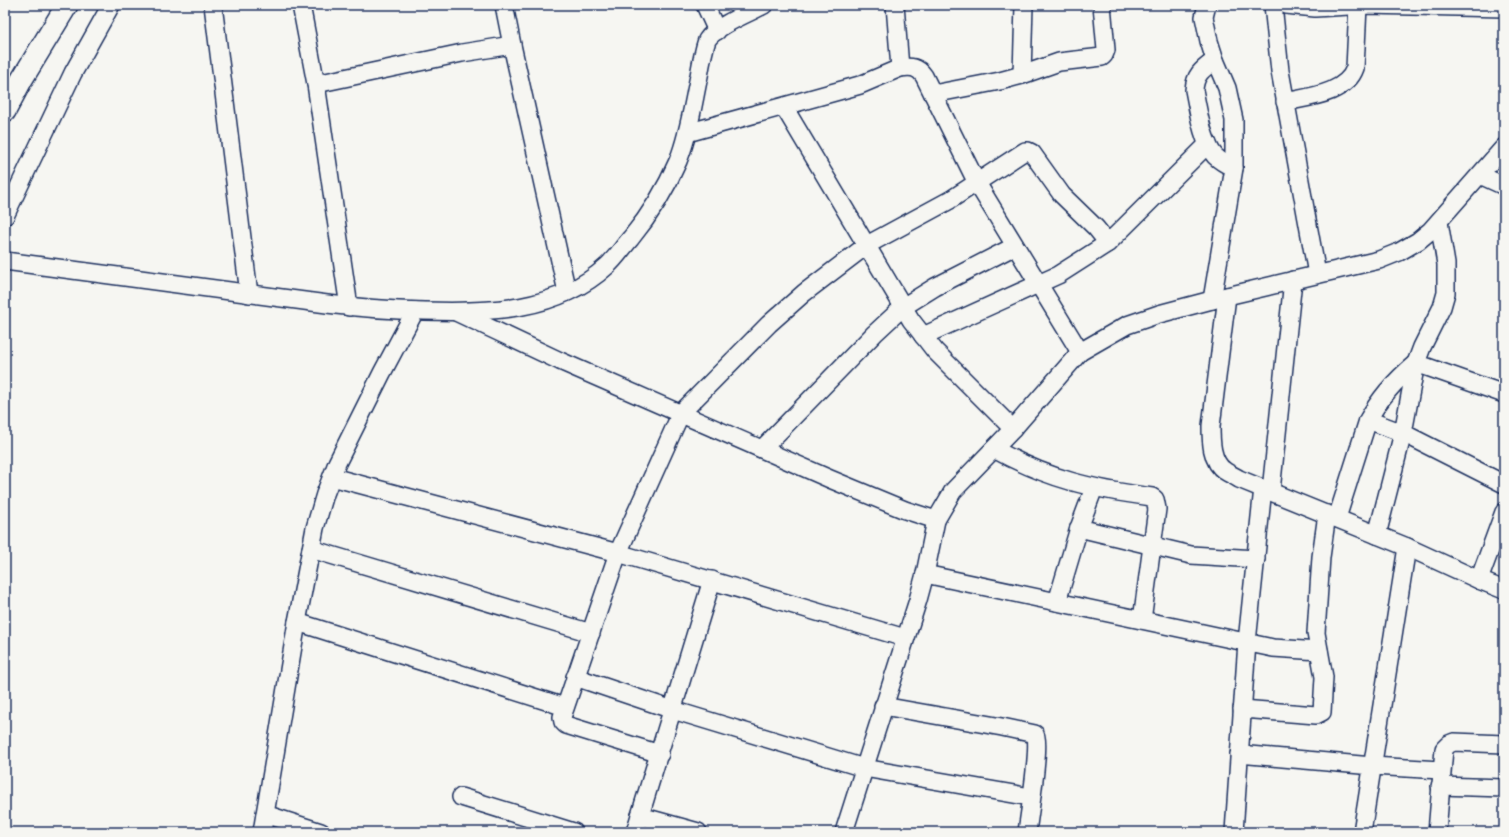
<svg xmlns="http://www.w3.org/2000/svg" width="1509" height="837" viewBox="0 0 1509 837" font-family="Dekko,sans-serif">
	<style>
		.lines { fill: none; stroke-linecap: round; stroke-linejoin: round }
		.minor-casing { stroke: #1b2f5e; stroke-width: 20 }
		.major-casing { stroke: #1b2f5e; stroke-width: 24 }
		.minor { stroke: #f6f6f2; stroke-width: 17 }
		.major { stroke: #f6f6f2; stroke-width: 21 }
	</style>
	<rect width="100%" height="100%" fill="#f6f6f2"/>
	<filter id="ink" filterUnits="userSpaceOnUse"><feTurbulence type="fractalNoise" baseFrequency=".025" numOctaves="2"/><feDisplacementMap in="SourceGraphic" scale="8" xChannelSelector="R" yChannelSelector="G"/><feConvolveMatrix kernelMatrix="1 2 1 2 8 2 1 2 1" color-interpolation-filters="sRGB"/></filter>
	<g filter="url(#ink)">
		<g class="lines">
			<defs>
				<g id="minor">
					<polyline points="213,5 249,294"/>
					<polyline points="301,5 316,84 349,307"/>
					<polyline points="504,5 512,45"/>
					<polyline points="705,5 717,31"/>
					<polyline points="1207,5 1204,17 1209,41 1215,60 1227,88 1234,120 1234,168 1212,300"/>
					<polyline points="1273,5 1280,71 1317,274"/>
					<polyline points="1286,5 1315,8 1366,5 1504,8"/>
					<path d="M1215,60c-12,9 -20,14 -21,30 4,19 8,51 21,66 5,5 12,9 19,12"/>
					<path d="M900,68c11,-2 18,-1 24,8l53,107 103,169"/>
					<polyline points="1022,75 1024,5"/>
					<polyline points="316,84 462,53 512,45 567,292"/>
					<polyline points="933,94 1000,81 1022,75 1059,62 1102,57 1104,55 1106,50 1102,5"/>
					<path d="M1285,102c23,-5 61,-8 70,-34l3,-62"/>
					<polyline points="784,107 911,320 935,351 1013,429"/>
					<polyline points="687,133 860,85 900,68 895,5"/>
					<polyline points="1480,175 1504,186"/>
					<polyline points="5,216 73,73 111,5"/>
					<path d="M5,261l322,43c33,4 64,6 97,7 64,2 133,1 183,-45 9,-8 16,-19 24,-28 19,-23 35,-49 47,-77 11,-27 15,-57 21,-85 2,-12 4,-24 8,-36 10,-15 40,-26 57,-35"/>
					<path d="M1227,296l-16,130c0,14 0,36 14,45 4,3 10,5 14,8l168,68 72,33 25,10"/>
					<polyline points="456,312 560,361 830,479 905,510 936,520 953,491 1013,429 1080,352 1127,325 1159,314 1227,296 1379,260 1399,252 1418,241 1430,231 1504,147"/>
					<polyline points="923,336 1058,275 1108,243 1208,144"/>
					<polyline points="1368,420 1403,433 1504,484"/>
					<polyline points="762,449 875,333 903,307 935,287 1015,246"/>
					<path d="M994,449c54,30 98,40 158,48l3,2 2,10 -15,111"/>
					<polyline points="332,477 618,553 905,638"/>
					<polyline points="1094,488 1079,528 1191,555 1256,559"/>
					<polyline points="1271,491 1293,280"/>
					<path d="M1337,518l31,-98c12,-23 29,-41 48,-57l88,31"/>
					<polyline points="1377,535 1403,433 1416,363 1422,347 1442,307 1446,293 1446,264 1439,222"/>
					<polyline points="311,549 591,633"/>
					<polyline points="925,574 1273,648 1319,651"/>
					<polyline points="1479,580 1504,512"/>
					<polyline points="1057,602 1079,528"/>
					<polyline points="297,622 565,707"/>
					<polyline points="575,677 673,710 864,768 1031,797"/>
					<path d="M883,706l119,21 33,7c6,7 -6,83 -8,98"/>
					<polyline points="1242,709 1316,715 1322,712 1324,677 1316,633 1321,557 1327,514"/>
					<polyline points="660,754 566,725 563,722 562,717 618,553 681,413 769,324 804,293 867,245 950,200 1025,151 1028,151 1032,153 1062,195 1096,228 1108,243"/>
					<polyline points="1239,754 1372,766 1441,770"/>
					<polyline points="1440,786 1504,788"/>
					<polyline points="461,797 574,832"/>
					<polyline points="265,814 321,832"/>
					<polyline points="640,816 698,832"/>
					<polyline points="262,832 297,622 315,528 325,494 337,463 382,373 415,311"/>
					<polyline points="635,832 712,580"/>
					<polyline points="844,832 918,600 925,574 936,520"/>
					<polyline points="1234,832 1247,642 1263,488"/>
					<polyline points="1362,832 1407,547"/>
					<polyline points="1437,832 1444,749 1449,744 1454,742 1504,744"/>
				</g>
				<polyline id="major" points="5,111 22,79 67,5"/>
			</defs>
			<use href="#minor" class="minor-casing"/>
			<use href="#major" class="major-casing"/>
			<use href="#minor" class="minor"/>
			<use href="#major" class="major"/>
		</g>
	</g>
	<rect width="1509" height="837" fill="none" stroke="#f6f6f2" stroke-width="20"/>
	<rect x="10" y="10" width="1489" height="817" fill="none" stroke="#1b2f5e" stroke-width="1.5" filter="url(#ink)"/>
</svg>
